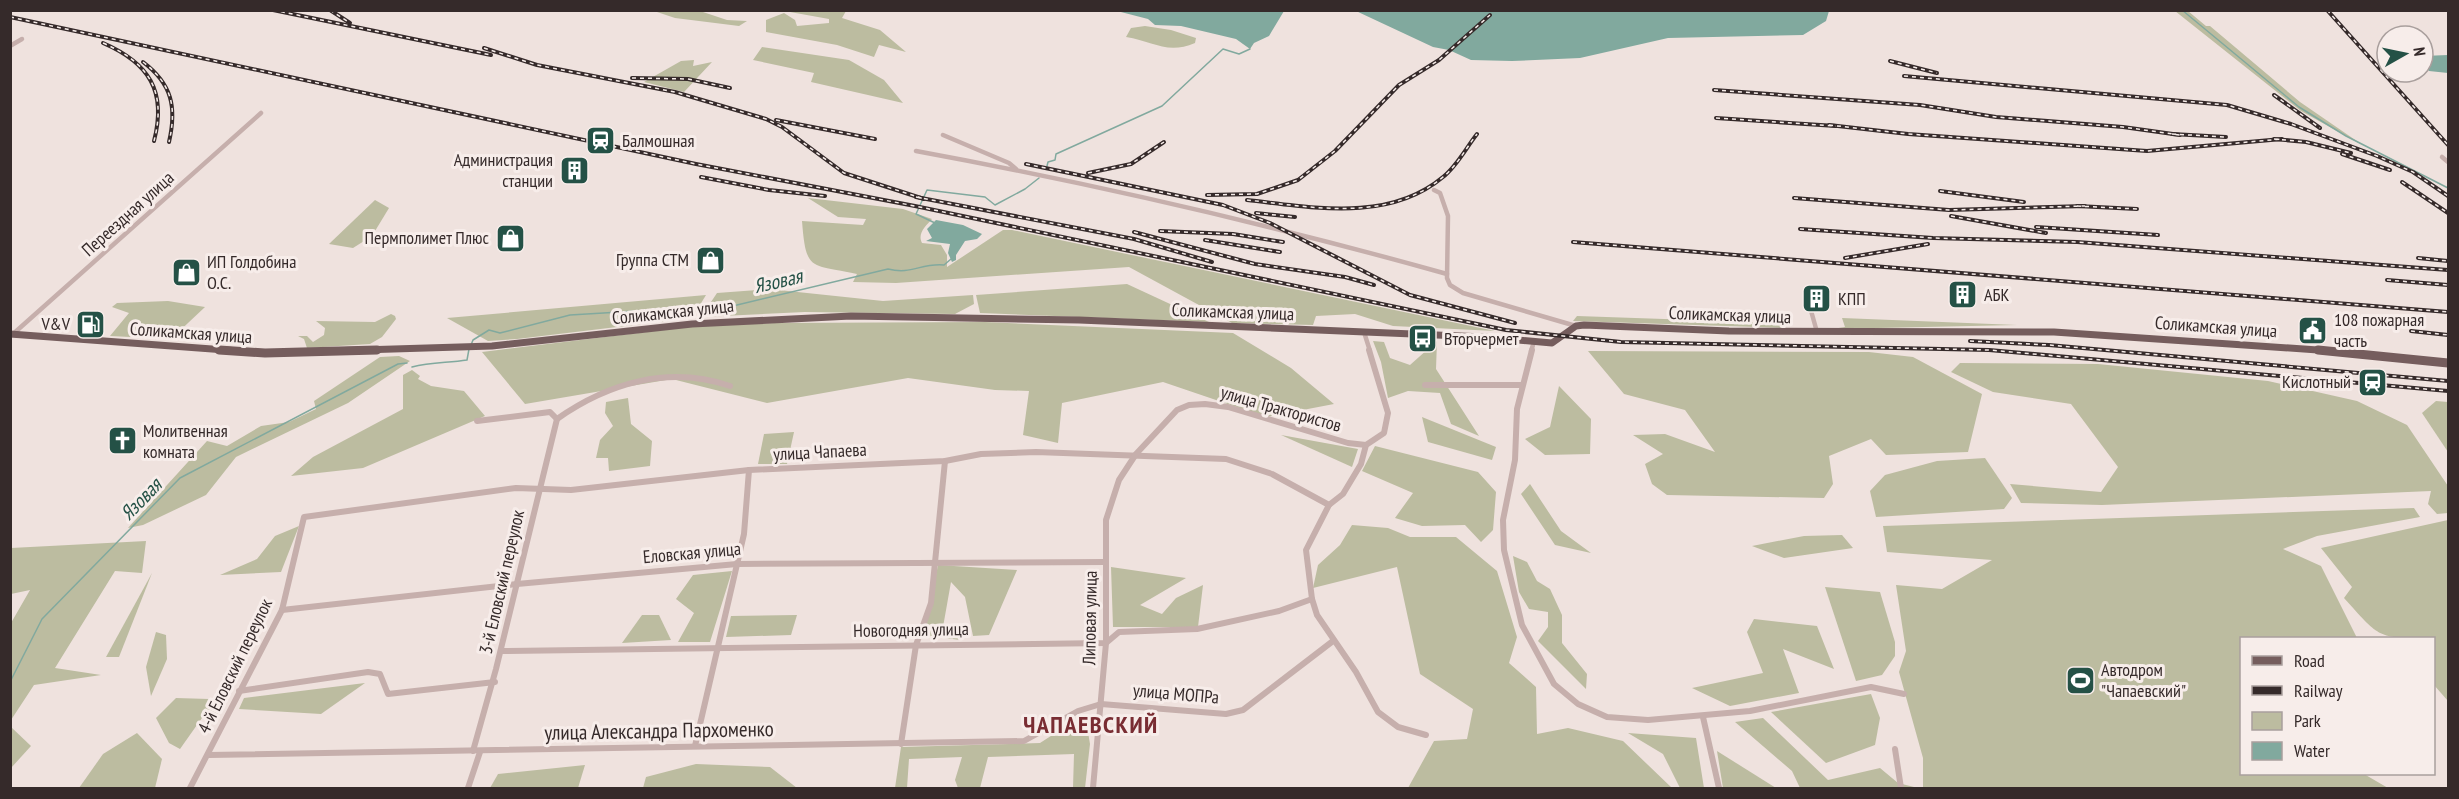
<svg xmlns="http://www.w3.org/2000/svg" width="2459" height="799" viewBox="0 0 2459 799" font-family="'PT Sans Narrow',sans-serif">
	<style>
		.green { fill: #bcbca0 }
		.water { fill: #81a99e }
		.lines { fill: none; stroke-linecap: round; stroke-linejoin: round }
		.stream { stroke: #81a99e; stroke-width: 1.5 }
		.street-far1 { stroke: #c6afac; stroke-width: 4.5 }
		.street { stroke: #c6afac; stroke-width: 6 }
		.primary-far1 { stroke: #755d5d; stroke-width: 7 }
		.primary { stroke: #755d5d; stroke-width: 9 }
		.rail-casing { stroke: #352a2a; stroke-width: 4 }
		.rail { stroke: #f7edea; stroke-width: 1.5; stroke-dasharray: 4; stroke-linecap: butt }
		.labels { text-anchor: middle; stroke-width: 6; stroke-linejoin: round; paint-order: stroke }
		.poi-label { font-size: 18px; fill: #352a2a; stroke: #f7edea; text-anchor: start }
		.street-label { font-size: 18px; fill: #352a2a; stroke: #f7edea }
		.water-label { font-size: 20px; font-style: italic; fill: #245146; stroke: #f7edea }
		.near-street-label { font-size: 21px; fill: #352a2a; stroke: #f7edea }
		.district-label { font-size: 24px; font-weight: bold; letter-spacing: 1.5px; fill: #792d33; stroke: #f7edea }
	</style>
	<rect width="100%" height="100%" fill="#efe2de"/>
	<g class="green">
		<polygon points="797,10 846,11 842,18 880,30 906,52 879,45 874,57 837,45 766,32 766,20 784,13 795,20 797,26 829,23 829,19 790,12"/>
		<polygon points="654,11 700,11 727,20 747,21 739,26 675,18"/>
		<polygon points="2175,11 2188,11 2206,26 2210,26 2300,102 2364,146 2301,111"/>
		<path d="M1145,26l26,4 25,8 -1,5c-28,12 -42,-2 -69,-6l5,-9z"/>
		<polygon points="762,47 849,60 884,80 903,103 811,82 814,73 753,60"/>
		<polygon points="694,60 693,66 712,62 684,92 644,82 681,61"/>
		<path d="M808,198l95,11 29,10c-6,7 -15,14 -10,24l19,2 6,10v12l56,-37h9l483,101 -102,-5 -38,-12 -39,2 -3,9 -81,-2 -103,-56 -233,16 -43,-1 4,-8c-47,-10 -51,-2 -55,-53l61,4 3,-6 -28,-2z"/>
		<polygon points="375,200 389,208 372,236 353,248 329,244"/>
		<polygon points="1127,284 1209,322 980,313 976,295"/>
		<polygon points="769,289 883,301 973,295 974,304 955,314 805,312 701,317 717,293"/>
		<polygon points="706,295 692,318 517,339 488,341 447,318"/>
		<polygon points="168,301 205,307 171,339 110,336 129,313 112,307 117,303"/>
		<polygon points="391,314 395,316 396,319 382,337 370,344 307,348 304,339 298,336 307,336 313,342 324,335 325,328 316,321 375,322"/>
		<polygon points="1577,316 1783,323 1784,328 1573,321"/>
		<polygon points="1842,318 2017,325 1832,329 1845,327"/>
		<polygon points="985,322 1233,333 1291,368 1334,404 1266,417 1163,382 1062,403 1058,443 1023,435 1029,391 995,390 908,378 767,403 672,379 525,404 482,352 696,326 775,323"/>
		<polygon points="1373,341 1384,342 1390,358 1410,365 1437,341 1436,369 1479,436 1451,424 1440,393 1408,391 1388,398 1381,362"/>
		<polygon points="1588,351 1869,352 1913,357 1982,394 1968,452 1886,455 1871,439 1829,456 1833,484 1824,498 1667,495 1652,484 1645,464 1663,454 1633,435 1665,434 1715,452 1685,410 1624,394"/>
		<polygon points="399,356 410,361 348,403 236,457 206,495 143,525 128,528 207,441 227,446 261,426 289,422 316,409 314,401 380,357"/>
		<polygon points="1960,363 2098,364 2268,381 2357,401 2407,425 2448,486 2448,513 2437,514 2428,504 2431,491 2102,505 2021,503 2010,484 2101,492 2118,467 2071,404 1993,392 1951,372"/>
		<polygon points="412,370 420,376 418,379 431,386 464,391 485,416 363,468 291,476 313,457 403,409 403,375"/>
		<polygon points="1559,386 1591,419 1590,454 1545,455 1525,439 1550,427"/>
		<polygon points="628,398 631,424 652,441 650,466 609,471 608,458 596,458 600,440 613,426 605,413 606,402"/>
		<polygon points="2436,401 2448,402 2448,452 2422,413"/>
		<polygon points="1422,417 1496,447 1492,460 1428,442"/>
		<polygon points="794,432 787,464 758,464 764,434"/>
		<polygon points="1281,435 1358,449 1352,467"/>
		<polygon points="1375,446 1478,472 1496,492 1493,530 1481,542 1465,525 1422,526 1395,518 1413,493 1362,471"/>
		<polygon points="1985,458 2012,498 2004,509 1876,517 1870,491 1885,475 1937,461"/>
		<polygon points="1530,484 1561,531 1591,553 1555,545 1521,494"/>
		<polygon points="2414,508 2420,517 2317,536 2283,549 2321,566 2357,638 2242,638 2242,774 2364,774 2388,788 1923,788 1923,758 1899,672 1906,651 1896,585 1942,589 1992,560 1887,552 1883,526"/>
		<path d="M2448,520v181l-14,-16v-47c-57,0 -52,2 -90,-40l8,-11 -31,-39z"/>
		<polygon points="1352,525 1388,528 1410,537 1456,537 1497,571 1517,637 1509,663 1536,687 1537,734 1568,728 1623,741 1672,788 1408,788 1434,741 1467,739 1473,709 1420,674 1397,567 1313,588 1318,565 1340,545"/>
		<polygon points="299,526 281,572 220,575 257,559 275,536"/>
		<polygon points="1842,535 1853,548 1784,558 1752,546 1804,536"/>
		<polygon points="146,541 142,573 115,571 55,668 101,675 34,685 11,720 11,623 30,590 11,594 11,548"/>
		<polygon points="1513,556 1527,562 1537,581 1550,589 1562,615 1562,643 1587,674 1586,689 1538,641 1548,627 1548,612 1529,609 1519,592"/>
		<polygon points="938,565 1017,570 989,635 973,636 965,597 951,582 943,627 968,633 960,640 924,635"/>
		<polygon points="1111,567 1186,578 1140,605 1162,614 1176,598 1203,585 1198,627 1113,627"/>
		<polygon points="732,571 710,642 678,642 694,613 676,599 693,575"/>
		<polygon points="152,573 119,657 106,657"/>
		<polygon points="1825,587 1880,592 1895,642 1895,656 1882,675 1856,681"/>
		<polygon points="642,615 659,615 671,640 622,643"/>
		<polygon points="797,615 791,635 726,637 731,616"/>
		<polygon points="1754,619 1817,626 1834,669 1783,649 1799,693 1730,706 1692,688 1763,673 1747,632"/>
		<polygon points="156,632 166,635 167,659 151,696 146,667"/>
		<polygon points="365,683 321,714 239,709 244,698"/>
		<polygon points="1871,694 1880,718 1875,745 1826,763 1771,712"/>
		<polygon points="176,698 209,699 223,704 216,718 204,715 180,749 169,743 156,718"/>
		<polygon points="1085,714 1090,744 1085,788 1073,788 1074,754 988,757 980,788 958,788 955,780 962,757 909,759 907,788 895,788 901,747 1040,743"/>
		<polygon points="1763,718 1828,780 1880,768 1898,783 1918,788 1800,788 1792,771 1735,722"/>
		<polygon points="11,727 31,746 11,768 10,768"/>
		<polygon points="137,733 162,759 155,788 79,788 103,754"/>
		<polygon points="1628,733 1696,738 1704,788 1680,788 1663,754"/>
		<polygon points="1717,751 1776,788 1723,788"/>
		<polygon points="696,764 770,767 797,788 643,788 646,777"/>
		<polygon points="585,765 578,788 490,788 498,774"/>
	</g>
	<g class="water">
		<polygon points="1117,11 1284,11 1269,36 1254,43 1250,49 1236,39 1181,26 1155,25 1148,19"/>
		<polygon points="1356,11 1829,11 1826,21 1803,35 1668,38 1580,58 1512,61 1471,60 1449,50 1433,47"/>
		<polygon points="2448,55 2448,73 2429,71 2423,64 2423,56"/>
		<polygon points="936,220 963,225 982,234 977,239 965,241 956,255 956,260 952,262 948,253 950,244 926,241 932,238 927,229"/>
	</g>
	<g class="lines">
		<g class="stream">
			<polyline points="2182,10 2299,107 2346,136 2448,188"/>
			<polyline points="1047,166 1048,162 1055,160 1056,154 1162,106 1223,49 1239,54 1250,49"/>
			<polyline points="935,223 916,214 927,190 985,197 995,205 1025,189 1039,178"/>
			<path d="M471,345l2,-5 16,-10 11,3 70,-18 167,-10 151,-36c24,6 32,-6 56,-4l7,-6"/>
			<path d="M412,367c19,-5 36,-4 55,-7l2,-11"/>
			<polyline points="10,682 42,619 180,478 398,364 407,363"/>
		</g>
		<g class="street-far1">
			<polyline points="10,46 22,39"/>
			<polyline points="943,135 1009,163 1016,169"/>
			<path d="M916,151c179,33 356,74 531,123"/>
			<polyline points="2442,157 2448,162"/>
			<polyline points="1434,190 1440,193 1448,216 1447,278 1450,285 1463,293 1576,326"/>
			<polyline points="1808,300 1817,332"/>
			<polyline points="1364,332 1370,351"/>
			<polyline points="13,334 261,113"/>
			<polyline points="1531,351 1534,342"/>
		</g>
		<g class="street">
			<polyline points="1369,350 1388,413 1384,433 1366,445 1361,464 1343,494 1329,505 1306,550 1312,599 1317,615 1356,672 1378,712 1398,727 1426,735"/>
			<polyline points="1532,350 1517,409 1515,460 1503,520 1504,550 1522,625 1554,684 1578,704 1607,717 1648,720 1750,711 1871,687 1904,694"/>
			<polyline points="1425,385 1521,385"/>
			<path d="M557,419c51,-36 112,-54 173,-33"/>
			<polyline points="477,421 550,412 557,419"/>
			<polyline points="282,610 517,584 737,564 1106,562"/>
			<polyline points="502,651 1106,643 1119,632 1197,629 1279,611 1312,599"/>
			<polyline points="239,691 368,672 380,674 388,694 495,682"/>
			<polyline points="1703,717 1719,788"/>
			<polyline points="901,744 916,645 931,603 945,461"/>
			<polyline points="695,746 744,534 749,470"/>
			<polyline points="1895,749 1901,788"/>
			<polyline points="473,751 496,669 557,419"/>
			<polyline points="209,755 1024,741 1078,711 1101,704 1226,714 1243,710 1333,641"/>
			<polyline points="190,788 282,610 304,517 516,488 571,490 749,470 945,461 981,454 1036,452 1226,459 1272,474 1329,505"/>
			<polyline points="468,788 480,752"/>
			<polyline points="1093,788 1106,643 1106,520 1119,480 1136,454 1177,410 1189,405 1205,404 1228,407 1348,443 1366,445"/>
		</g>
		<g class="primary-far1">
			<polyline points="10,334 239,351"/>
			<polyline points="328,351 492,346 692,324 851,316 1079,320 1484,337 1552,343 1576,326 1584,325 1729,331 2054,332 2332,351"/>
		</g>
		<g class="primary">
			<polyline points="219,350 265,353 377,350"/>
			<polyline points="2318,350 2448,363"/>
		</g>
		<defs>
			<g id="rail">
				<polyline points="273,10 491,55"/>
				<polyline points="330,10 350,23"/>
				<polyline points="2327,10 2448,145"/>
				<polyline points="10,17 696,164 915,206 1506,330 1621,342 1989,350 2448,391"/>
				<path d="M103,43c46,20 64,48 51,98"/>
				<polyline points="484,48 537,65 675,92 766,119 782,127 844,173 924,199"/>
				<polyline points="1890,61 1937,73"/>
				<path d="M143,62c29,22 34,45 26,80"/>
				<polyline points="1904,76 2227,105 2291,124 2377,156 2413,172 2448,196"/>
				<polyline points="632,78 688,79 730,88"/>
				<polyline points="1714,90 1920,105 1996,117 2123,127 2180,135"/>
				<polyline points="2274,95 2320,128"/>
				<polyline points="1716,118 1836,126"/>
				<polyline points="776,120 875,139"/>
				<polyline points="1829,125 1908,134 2147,151 2282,139"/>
				<polyline points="2172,134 2226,137"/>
				<polyline points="2274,139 2306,142 2351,153"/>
				<polyline points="2342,154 2390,170"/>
				<polyline points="1026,164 1223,205 1270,223 1410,295 1515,323"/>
				<polyline points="1088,173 1131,164 1164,142"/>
				<polyline points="701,177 769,190 825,196"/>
				<polyline points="2402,182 2448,213"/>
				<polyline points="1940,191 2024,202"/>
				<polyline points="1207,195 1257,194 1298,180 1335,151 1399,85 1439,60 1490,15"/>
				<polyline points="916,197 1134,239 1212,262"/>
				<polyline points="1794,198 1949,210 2085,206"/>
				<path d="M1247,200c65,7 141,23 196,-23 14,-11 23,-29 34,-43"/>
				<polyline points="2077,206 2137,209"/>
				<polyline points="1256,213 1295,217"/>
				<polyline points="1951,216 2046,233"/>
				<polyline points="2036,227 2158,235"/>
				<polyline points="1800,229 1933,238 2077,242 2448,270"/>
				<polyline points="1160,231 1233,234 1283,242"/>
				<polyline points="1134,232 1255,264 1345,277 1374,285"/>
				<polyline points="1205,240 1280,252"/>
				<polyline points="1573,242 2448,312"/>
				<polyline points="1845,258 1928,244"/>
				<polyline points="2418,258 2448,261"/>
				<polyline points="2387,280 2448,285"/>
				<polyline points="2411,331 2448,335"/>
				<polyline points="1970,341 2049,345 2448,381"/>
			</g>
		</defs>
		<use href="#rail" class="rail-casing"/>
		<use href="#rail" class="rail"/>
	</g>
	<defs>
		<symbol id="station-square" viewBox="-11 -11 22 22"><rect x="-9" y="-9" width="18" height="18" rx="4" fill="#245146" stroke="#f7edea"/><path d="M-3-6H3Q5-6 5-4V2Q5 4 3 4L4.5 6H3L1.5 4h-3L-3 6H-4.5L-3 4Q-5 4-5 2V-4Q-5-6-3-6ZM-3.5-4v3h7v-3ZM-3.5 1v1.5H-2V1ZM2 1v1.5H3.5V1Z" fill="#fff"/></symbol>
		<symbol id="building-square" viewBox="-11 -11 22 22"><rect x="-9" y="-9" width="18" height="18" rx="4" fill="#245146" stroke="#f7edea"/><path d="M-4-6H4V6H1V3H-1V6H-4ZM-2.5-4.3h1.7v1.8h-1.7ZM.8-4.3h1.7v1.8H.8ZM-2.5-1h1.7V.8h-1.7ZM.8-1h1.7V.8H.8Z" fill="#fff"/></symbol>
		<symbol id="shop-square" viewBox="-11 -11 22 22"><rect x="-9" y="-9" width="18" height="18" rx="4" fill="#245146" stroke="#f7edea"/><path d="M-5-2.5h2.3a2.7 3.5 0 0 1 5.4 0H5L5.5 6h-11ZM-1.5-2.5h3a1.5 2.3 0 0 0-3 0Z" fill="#fff"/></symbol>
		<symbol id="fuel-square" viewBox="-11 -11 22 22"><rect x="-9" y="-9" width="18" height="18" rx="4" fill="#245146" stroke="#f7edea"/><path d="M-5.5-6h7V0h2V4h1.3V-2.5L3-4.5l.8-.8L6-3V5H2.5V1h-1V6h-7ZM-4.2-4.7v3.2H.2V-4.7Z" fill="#fff"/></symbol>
		<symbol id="civic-square" viewBox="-11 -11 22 22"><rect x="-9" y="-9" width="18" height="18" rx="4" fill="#245146" stroke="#f7edea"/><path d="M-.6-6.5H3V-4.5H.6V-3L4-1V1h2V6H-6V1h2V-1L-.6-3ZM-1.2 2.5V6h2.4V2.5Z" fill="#fff"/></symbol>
		<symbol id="bus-square" viewBox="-11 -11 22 22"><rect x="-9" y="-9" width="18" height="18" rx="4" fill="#245146" stroke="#f7edea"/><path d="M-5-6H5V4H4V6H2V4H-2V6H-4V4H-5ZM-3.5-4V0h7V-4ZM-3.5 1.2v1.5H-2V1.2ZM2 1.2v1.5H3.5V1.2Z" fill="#fff"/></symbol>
		<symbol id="church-square" viewBox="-11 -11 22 22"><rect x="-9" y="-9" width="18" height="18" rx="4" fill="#245146" stroke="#f7edea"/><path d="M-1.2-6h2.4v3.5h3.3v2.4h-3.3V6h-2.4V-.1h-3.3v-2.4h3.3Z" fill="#fff"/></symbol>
		<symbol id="stadium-square" viewBox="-11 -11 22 22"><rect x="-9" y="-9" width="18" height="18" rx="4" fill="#245146" stroke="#f7edea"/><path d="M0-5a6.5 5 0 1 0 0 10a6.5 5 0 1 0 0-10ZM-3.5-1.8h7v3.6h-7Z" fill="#fff"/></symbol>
	</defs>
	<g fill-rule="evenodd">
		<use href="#station-square" x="584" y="124" width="33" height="33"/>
		<use href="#building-square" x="558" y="154" width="33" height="33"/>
		<use href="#shop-square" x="494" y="222" width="33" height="33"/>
		<use href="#shop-square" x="694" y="244" width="33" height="33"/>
		<use href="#shop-square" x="170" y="256" width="33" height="33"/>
		<use href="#building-square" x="1946" y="278" width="33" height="33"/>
		<use href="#building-square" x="1800" y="282" width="33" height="33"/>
		<use href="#fuel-square" x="74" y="308" width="33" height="33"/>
		<use href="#civic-square" x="2296" y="314" width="33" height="33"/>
		<use href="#bus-square" x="1406" y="322" width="33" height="33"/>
		<use href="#station-square" x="2356" y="366" width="33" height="33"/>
		<use href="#church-square" x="106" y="424" width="33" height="33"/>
		<use href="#stadium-square" x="2064" y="664" width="33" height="33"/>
	</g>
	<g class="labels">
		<g class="poi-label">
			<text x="622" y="147">Балмошная</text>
			<text x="553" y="166" text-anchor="end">Администрация<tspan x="553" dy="21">станции</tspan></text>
			<text x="489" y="244" text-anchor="end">Пермполимет Плюс</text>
			<text x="689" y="266" text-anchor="end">Группа СТМ</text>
			<text x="207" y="268">ИП Голдобина<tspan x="207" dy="21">О.С.</tspan></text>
			<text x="1984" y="301">АБК</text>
			<text x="1838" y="305">КПП</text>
			<text x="2334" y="326">108 пожарная<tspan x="2334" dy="21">часть</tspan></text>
			<text x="70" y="330" text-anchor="end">V&amp;V</text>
			<text x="1444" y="345">Вторчермет</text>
			<text x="2351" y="388" text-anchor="end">Кислотный</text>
			<text x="143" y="437">Молитвенная<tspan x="143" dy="21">комната</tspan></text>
			<text x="2101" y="676">Автодром<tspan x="2101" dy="21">"Чапаевский"</tspan></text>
		</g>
		<g class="street-label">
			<text transform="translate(128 214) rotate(-42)" y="6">Переездная улица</text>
			<text transform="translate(673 312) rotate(-6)" y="6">Соликамская улица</text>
			<text transform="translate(1233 312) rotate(2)" y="6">Соликамская улица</text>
			<text transform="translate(1730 315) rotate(2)" y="6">Соликамская улица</text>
			<text transform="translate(2216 327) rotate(4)" y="6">Соликамская улица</text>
			<text transform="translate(191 333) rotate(4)" y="6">Соликамская улица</text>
			<text transform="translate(1281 409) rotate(16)" y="6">улица Трактористов</text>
			<text transform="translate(820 452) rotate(-3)" y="6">улица Чапаева</text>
			<text transform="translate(692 553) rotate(-5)" y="6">Еловская улица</text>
			<text transform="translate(502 582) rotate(-77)" y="6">3-й Еловский переулок</text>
			<text transform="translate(1090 618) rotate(-89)" y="6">Липовая улица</text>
			<text transform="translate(911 630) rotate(-1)" y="6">Новогодняя улица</text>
			<text transform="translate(235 666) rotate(-64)" y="6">4-й Еловский переулок</text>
			<text transform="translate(1176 694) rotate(5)" y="6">улица МОПРа</text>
		</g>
		<g class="water-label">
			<text transform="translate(778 281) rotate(-13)" y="7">Язовая</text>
			<text transform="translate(141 499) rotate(-46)" y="7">Язовая</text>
		</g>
		<g class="near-street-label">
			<text transform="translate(659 731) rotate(-1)" y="7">улица Александра Пархоменко</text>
		</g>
		<g class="district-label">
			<text x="1091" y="733">ЧАПАЕВСКИЙ</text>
		</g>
	</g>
	<rect width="2459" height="799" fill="none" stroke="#352a2a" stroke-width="24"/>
	<rect x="2240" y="637" width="195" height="138" fill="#f7edea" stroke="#a99f9d" stroke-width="1.5"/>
	<rect x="2252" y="656" width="30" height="9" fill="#755d5d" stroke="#a99f9d" stroke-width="1.5"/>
	<text x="2294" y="667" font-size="18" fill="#352a2a">Road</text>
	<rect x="2252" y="686" width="30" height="9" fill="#352a2a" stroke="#a99f9d" stroke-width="1.5"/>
	<text x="2294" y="697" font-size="18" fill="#352a2a">Railway</text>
	<rect x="2252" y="712" width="30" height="18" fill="#bcbca0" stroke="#a99f9d" stroke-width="1.5"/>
	<text x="2294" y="727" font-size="18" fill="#352a2a">Park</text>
	<rect x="2252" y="742" width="30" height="18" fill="#81a99e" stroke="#a99f9d" stroke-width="1.5"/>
	<text x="2294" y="757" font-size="18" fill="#352a2a">Water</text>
	<g transform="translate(2405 54) rotate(81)"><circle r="28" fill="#f7edea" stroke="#a99f9d" stroke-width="1.5"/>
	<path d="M0-4.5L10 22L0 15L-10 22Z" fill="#245146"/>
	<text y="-9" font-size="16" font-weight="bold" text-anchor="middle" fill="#352a2a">N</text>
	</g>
</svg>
